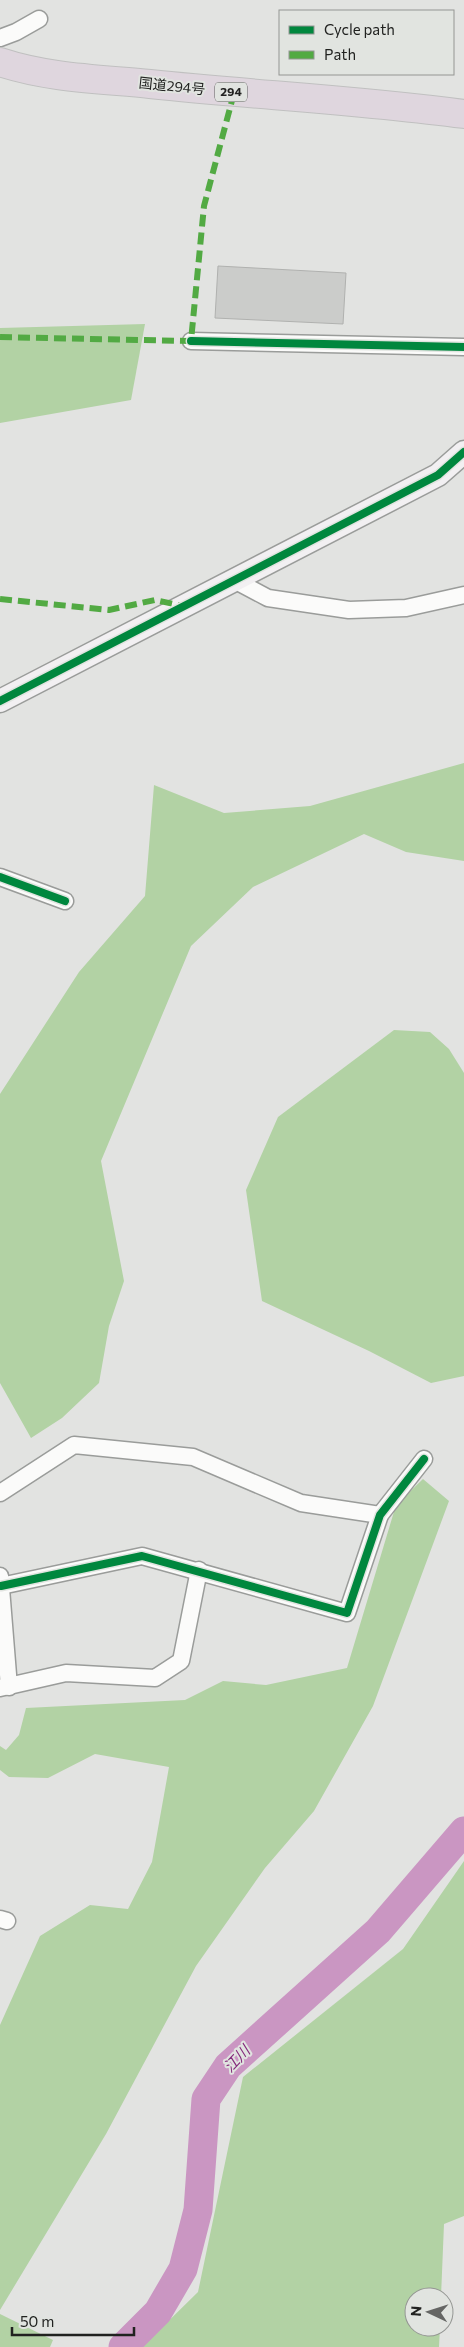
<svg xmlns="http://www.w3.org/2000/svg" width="464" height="2347" viewBox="0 0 464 2347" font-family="Commissioner,'Noto Sans JP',sans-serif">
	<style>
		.forest { fill: #b2d2a4 }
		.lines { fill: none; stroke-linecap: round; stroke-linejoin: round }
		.river { stroke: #ca96c2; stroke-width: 29 }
		.building { fill: #cbccca; stroke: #b0b1af }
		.street-casing { stroke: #9a9c9a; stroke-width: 19 }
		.secondary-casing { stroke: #9a9c9a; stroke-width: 25 }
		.highway-casing { stroke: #c0c0c0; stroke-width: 30 }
		.street { stroke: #fbfbfa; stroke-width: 16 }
		.secondary { stroke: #f2f0f2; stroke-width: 22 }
		.highway { stroke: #dfd6de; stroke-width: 28 }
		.quiet { stroke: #52aa43; stroke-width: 6; stroke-dasharray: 12 6; stroke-linecap: butt }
		.cycleway-casing { stroke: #e1e4e0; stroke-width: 11 }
		.cycleway { stroke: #00873e; stroke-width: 8 }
		.labels { text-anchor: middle; stroke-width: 4; stroke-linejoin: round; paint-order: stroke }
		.shield { fill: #e1e4e0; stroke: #5b5c5a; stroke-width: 1 }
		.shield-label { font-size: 12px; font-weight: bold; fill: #212220 }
		.street-label { font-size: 14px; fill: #212220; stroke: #e1e4e0 }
		.water-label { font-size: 15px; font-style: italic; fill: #852b7c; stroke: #e1e4e0 }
	</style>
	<rect width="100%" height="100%" fill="#e2e3e1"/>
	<g class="forest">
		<polygon points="145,324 131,400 0,423 0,328"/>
		<polygon points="464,763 464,861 406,852 364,834 253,887 191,946 101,1161 124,1281 109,1326 99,1383 62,1418 31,1438 0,1383 0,1094 79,972 145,896 154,785 224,813 310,806"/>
		<polygon points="394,1030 430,1032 449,1049 464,1073 464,1376 431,1383 369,1351 262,1301 246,1190 278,1117"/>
		<polygon points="423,1479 449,1501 373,1706 314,1811 265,1868 196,1966 106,2134 0,2310 0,2025 40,1936 90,1905 128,1909 152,1862 169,1767 95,1754 48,1778 9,1777 0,1770 0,1746 6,1750 19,1735 26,1708 185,1700 223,1681 266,1685 347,1668 396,1505"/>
		<polygon points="464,1861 464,2216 444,2224 441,2297 414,2297 414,2327 440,2327 439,2347 142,2347 198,2292 243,2077 403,1949"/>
		<polygon points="0,2314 53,2340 50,2347 0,2347"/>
	</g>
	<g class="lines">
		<polyline class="river" points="123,2347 158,2312 183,2269 198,2210 206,2099 228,2066 378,1931 464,1831"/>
	</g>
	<polygon class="building" points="218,266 346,273 343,324 215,318"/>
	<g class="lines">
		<defs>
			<g id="street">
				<polyline points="0,38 16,32 39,19"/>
				<polyline points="191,341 464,347"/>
				<polyline points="234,580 268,598 349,610 406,608 464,595"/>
				<polyline points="0,877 65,901"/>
				<polyline points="0,1493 74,1445 193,1457 301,1503 380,1515"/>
				<polyline points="0,1576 9,1687"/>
				<polyline points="1,1586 142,1556 347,1613 380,1515 424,1459"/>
				<polyline points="0,1688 66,1673 155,1678 181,1661 199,1570"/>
				<polyline points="0,1919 7,1921"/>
			</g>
			<polyline id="secondary" points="0,701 438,475 464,452"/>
			<path id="highway" d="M0,62c48,16 100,17 150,22 105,11 210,16 314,30"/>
		</defs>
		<use href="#street" class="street-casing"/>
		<use href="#secondary" class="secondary-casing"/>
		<use href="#highway" class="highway-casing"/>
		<use href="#street" class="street"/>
		<use href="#secondary" class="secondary"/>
		<use href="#highway" class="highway"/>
		<g class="quiet">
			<polyline points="0,337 191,341 204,206 234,93"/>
			<polyline points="0,599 109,610 155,600 183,606"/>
		</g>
		<defs>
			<g id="cycleway">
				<polyline points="191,341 464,347"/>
				<polyline points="0,701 438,475 464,452"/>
				<polyline points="0,877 65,901"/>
				<polyline points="1,1586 142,1556 347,1613 380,1515 424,1459"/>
			</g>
		</defs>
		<use href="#cycleway" class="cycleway-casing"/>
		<use href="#cycleway" class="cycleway"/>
	</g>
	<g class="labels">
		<rect class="shield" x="215" y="82.5" width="32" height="19" rx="4"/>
		<g class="shield-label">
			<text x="231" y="96">294</text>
		</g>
		<g class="street-label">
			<text transform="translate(172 86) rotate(6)" y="5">国道294号</text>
		</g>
		<g class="water-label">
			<text transform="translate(237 2059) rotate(-46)" y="5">江川</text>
		</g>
	</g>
	<rect x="279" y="10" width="175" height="65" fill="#e1e4e0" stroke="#949693"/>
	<rect x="289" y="26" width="25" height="8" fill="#00873e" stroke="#949693"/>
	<text x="324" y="35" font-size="15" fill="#212220">Cycle path</text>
	<rect x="289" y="51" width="25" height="8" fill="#52aa43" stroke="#949693"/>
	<text x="324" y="60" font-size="15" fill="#212220">Path</text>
	<g transform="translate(429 2312) rotate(274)"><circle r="24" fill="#e1e4e0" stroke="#949693"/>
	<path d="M0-4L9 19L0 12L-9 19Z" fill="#656664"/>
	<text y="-8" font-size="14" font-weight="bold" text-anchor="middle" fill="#212220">N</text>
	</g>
	<path d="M12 2327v8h122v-8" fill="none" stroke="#212220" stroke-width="2.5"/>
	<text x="20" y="2327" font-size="15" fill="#212220" stroke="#e1e4e0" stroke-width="4" paint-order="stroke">50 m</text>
</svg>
